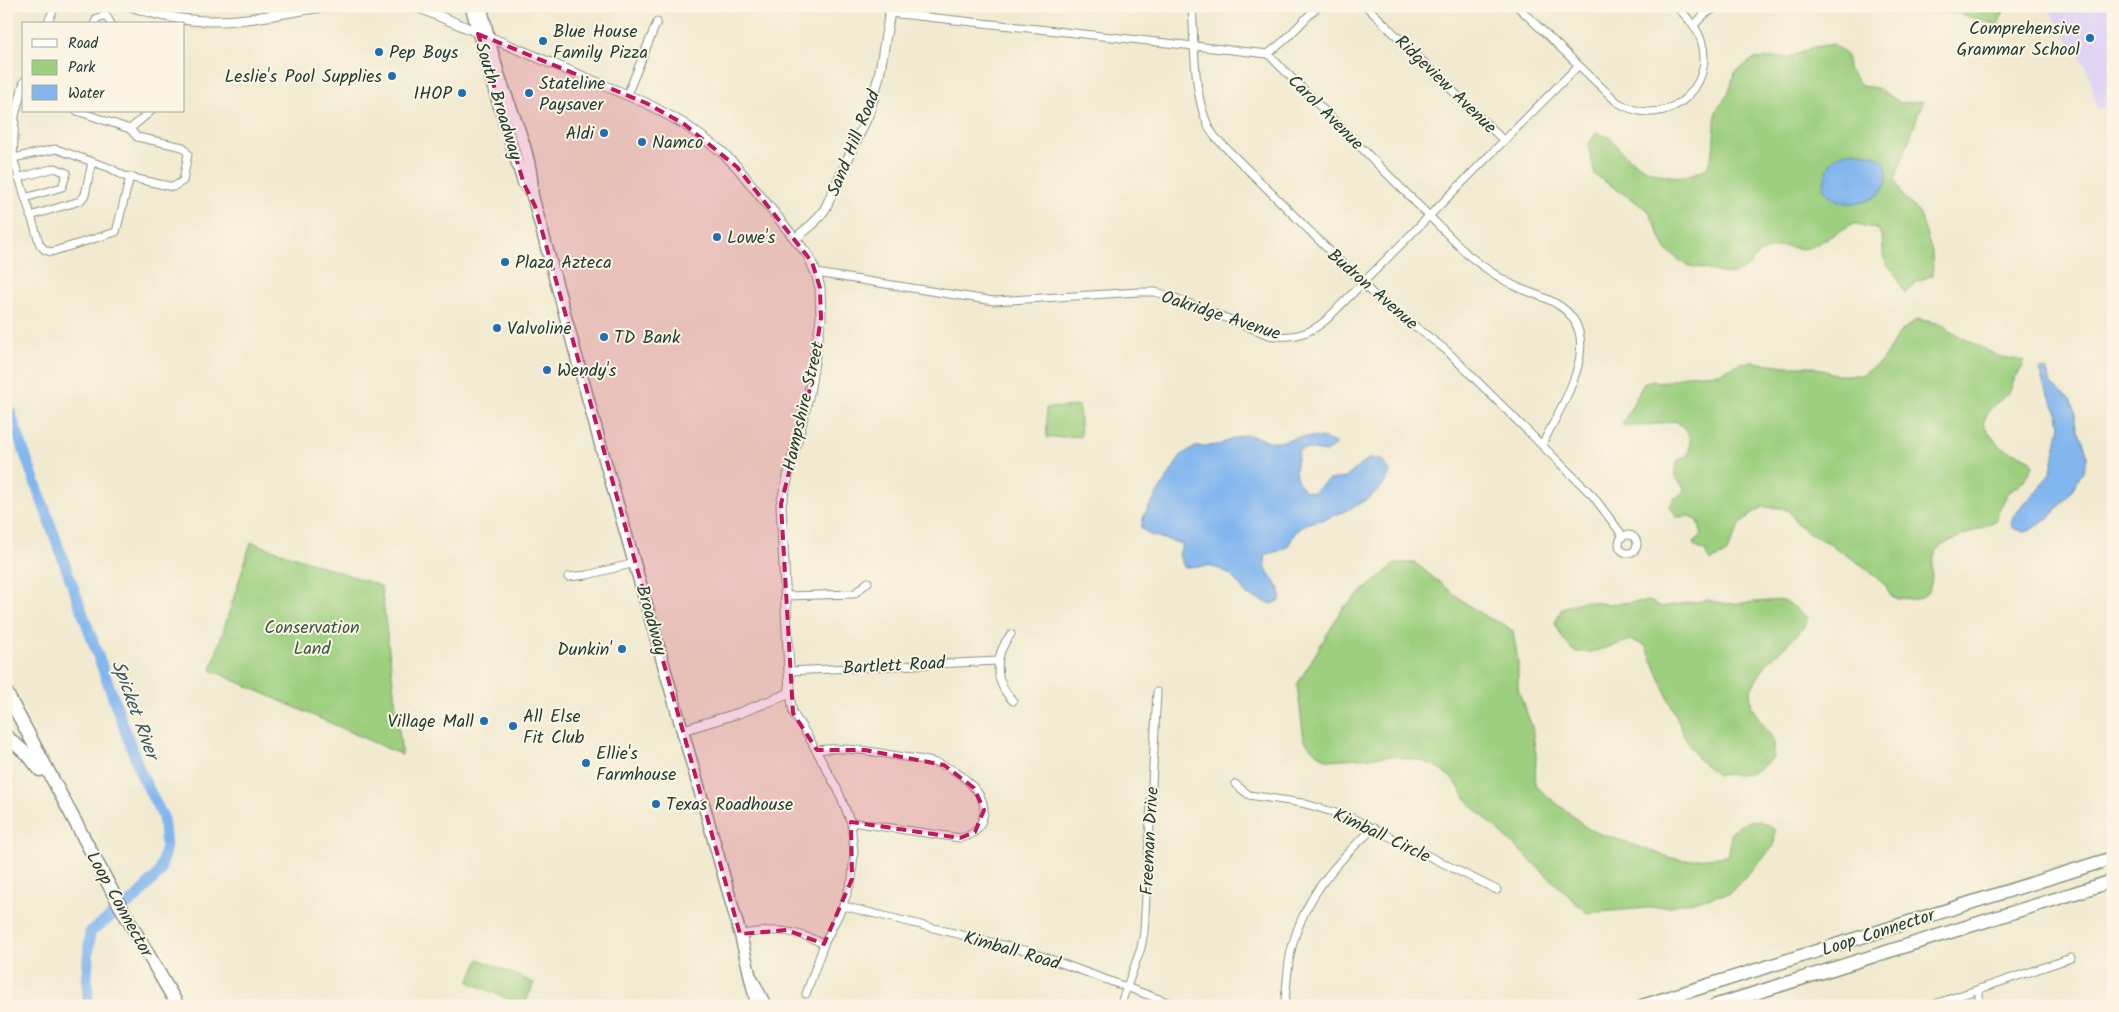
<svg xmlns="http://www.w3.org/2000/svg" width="2119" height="1012" viewBox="0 0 2119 1012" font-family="Kalam,sans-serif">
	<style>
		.built { fill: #e0d4f4 }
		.green { fill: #9dcf7f; stroke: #5e865a }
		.water { fill: #82b6ef; stroke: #507a92 }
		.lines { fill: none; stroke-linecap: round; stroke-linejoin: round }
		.river { stroke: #82b6ef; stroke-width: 11 }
		.minor-casing { stroke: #889482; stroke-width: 9 }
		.tertiary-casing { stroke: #889482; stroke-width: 11 }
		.primary-casing { stroke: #889482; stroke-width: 14 }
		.motorway-casing { stroke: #889482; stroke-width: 15 }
		.minor { stroke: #fff; stroke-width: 7 }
		.tertiary { stroke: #fff; stroke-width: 9 }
		.primary { stroke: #fff; stroke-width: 11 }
		.motorway { stroke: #fff; stroke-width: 12 }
		.marked { fill: #c2185b; fill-opacity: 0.2; stroke: #c2185b; stroke-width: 4; stroke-dasharray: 10 6; stroke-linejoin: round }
		.poi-dot { fill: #1f6fb2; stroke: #fcf5e5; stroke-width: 2 }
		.labels { text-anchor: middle; stroke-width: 4; stroke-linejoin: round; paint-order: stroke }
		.poi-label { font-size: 18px; fill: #1f3d34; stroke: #fcf5e5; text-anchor: start }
		.street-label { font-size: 18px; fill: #1f3d34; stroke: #fcf5e5 }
		.park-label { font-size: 18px; fill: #385a43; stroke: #fcf5e5 }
		.water-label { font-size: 19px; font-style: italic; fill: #385b63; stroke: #fcf5e5 }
	</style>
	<rect width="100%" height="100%" fill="#fcf5e5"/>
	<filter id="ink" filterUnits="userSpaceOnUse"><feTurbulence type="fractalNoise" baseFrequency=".02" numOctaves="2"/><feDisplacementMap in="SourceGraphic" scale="10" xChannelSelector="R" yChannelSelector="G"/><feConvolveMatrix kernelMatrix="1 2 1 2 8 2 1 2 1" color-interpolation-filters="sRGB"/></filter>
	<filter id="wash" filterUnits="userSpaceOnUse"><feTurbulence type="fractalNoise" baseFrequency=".0096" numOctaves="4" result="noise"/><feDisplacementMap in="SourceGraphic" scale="20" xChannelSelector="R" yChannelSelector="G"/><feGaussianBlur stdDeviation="1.12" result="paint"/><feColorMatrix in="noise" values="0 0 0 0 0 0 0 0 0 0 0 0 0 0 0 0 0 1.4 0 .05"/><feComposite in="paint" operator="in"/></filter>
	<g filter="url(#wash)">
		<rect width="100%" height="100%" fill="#f1ead0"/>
		<polygon class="built" points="2047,6 2113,6 2113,126 2109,107 2097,109 2088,70"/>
		<g class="green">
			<polygon points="1912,6 2006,6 1998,25 1956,13 1917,12"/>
			<path d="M1834,44l13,12 1,13 14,17 15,2 24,15 22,-2 -28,78 8,18 16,15 13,40 1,23 -15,6 -13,12 -10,-20 -8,-8 -4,-10v-13l-4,-12 -25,-7 -42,24 -11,2 -20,-3 -21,6 -12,15 -17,8 -45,-10 -20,-15 -17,-39 -54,-36 -7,-30 8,-12c22,5 16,11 30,23 14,12 39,23 58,20 8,-1 16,-5 23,-8l6,-17 3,-40 12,-18 7,-20 18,-14 37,-2 24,-10z"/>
			<path d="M1917,319l20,4 8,3 5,5 48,25 26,5c-1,8 -5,11 -9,17 -2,4 -3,8 -5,12 -10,14 -20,12 -27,34 18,28 19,22 47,35l3,6 -9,16 -16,12 -9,17 -2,10c-7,3 -13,7 -21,10 -13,7 -31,9 -40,22 -9,14 3,37 -16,46 -6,3 -15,-1 -23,1l-7,-4 -4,-9 -23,-20 -37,-24 -17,-8 -12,-11 -8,-12 -7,-3 -20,-1 -10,7 -12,11 -14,29 -16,7 -5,-10 -10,-4 -1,-5 8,-7 -4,-14 -7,-5 -14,1 -7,-10 4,-9 4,-1 6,-4v-5l-10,-13 4,-15 9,-4c7,-16 2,-26 -12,-35l-34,5 -19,-1 22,-42 5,-2 17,1 20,-7 33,-2 21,-10 12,-1 35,4h23l27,9h25l20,-14 17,-28z"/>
			<polygon points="1079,406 1081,436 1047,438 1046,408"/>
			<polygon points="251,542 381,586 402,755 211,670"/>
			<path d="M1396,563h19l53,42 18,12 17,7 10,7 5,30v28l14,38 4,28 -1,31 55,44 81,28 15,2 41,-4 5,-25c17,-13 25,-15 43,-1l-1,16 -44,47 -59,13 -84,7 -116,-108 -18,-26 -20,-14 -15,-5 -27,-4 -62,4 -13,-7 -12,-13 -7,-55 45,-76z"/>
			<polygon points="1708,600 1726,604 1784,600 1808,618 1802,630 1766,664 1750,691 1752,708 1773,739 1773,758 1753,773 1717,775 1697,758 1684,735 1646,646 1632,640 1592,652 1575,652 1563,639 1555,623 1562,608 1583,601 1607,604 1650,601 1661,607"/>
			<polygon points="479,959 534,983 524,1006 469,982"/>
		</g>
		<g class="water">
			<path d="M1854,151c7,2 20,3 26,7 4,3 7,10 7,14 3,33 -50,43 -64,15 5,-21 7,-33 31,-36z"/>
			<path d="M2040,369l7,1 3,14 21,16c0,5 3,6 4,10 1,4 0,8 0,12 3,13 12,21 12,36 -2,21 -52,92 -76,68l4,-12 24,-25 12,-18 9,-45 -2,-13 -15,-30z"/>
			<path d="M1243,435c12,0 21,6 31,7 8,0 13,-2 20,-4 14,-3 31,-1 43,6l-11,8 -22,-3 -5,2c-5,17 -6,27 6,40l8,1 15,-12 17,-2 23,-19h13l9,12c-4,23 -44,41 -65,48 -8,3 -15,2 -22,7 -9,5 -9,10 -14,18 -4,7 -16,8 -24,11l1,14 14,20v12l-9,3 -24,-9 -15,-19 -12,-7 -12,-3 -24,1 -5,-13 4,-10 -33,-9 -9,-7 3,-13 38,-61 14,-7 22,-2z"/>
		</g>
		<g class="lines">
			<polyline class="river" points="6,402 141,774 163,817 166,846 160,872 136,898 90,932 87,975 88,1006"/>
		</g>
	</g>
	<g filter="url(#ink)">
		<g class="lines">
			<defs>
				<g id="minor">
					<path d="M1192,6c3,37 0,101 23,131l158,157 73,56 147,146 30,40"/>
					<polyline points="1366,6 1504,141"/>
					<path d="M1517,6l100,96c55,34 110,-26 77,-76 -5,-7 -12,-14 -18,-20"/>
					<path d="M890,13l378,41 200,201c14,11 29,22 45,30 13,7 29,10 42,18 56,31 6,102 -13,142"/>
					<polyline points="106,15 111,24"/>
					<polyline points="47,24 55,6"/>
					<polyline points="94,24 97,18 106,15"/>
					<polyline points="1694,25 1705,14 1719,6"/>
					<polyline points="1268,54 1285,40 1318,6"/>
					<polyline points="24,81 15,116 13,158 40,245 45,250 51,252 116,232 130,177"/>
					<polyline points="627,95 657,22"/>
					<polyline points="77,111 130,129"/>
					<polyline points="13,158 56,149 110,168 124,176 173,187 183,181 188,154 183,147 137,137 130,129 151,111"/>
					<polyline points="18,178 55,168 67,173 62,187 25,198"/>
					<polyline points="30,216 80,201 85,195 92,162"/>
					<path d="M816,273l178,28 145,-9h16l15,4 99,39c22,4 40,0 57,-15l252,-254"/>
					<circle cx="1628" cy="544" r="9"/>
					<polyline points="568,577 587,575 635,563"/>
					<polyline points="785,596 854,594 868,582"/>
					<path d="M1011,634c-17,21 -18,47 2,67"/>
					<polyline points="789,671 998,661"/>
					<polyline points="790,693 793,713 808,736 838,790 851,823 854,851 852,879 842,908 824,944 806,994"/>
					<path d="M817,750c30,-4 58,2 87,7 14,2 28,3 41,9 11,5 22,13 30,23 7,8 11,17 8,28 -3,12 -11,19 -23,21l-109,-16"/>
					<polyline points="1235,784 1249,795 1302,803 1350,817 1497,890"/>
					<polyline points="843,906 1028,951 1178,1006"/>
					<path d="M740,934c35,-5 52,-6 84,10"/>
					<polyline points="1120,1006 1141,948 1144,932 1157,692"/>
					<path d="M1284,1006c3,-17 3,-34 6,-50 10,-53 45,-94 84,-128"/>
					<polyline points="1929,1006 2071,958"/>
					<polyline points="1979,1006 1979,989"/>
				</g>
				<g id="tertiary">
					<path d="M131,6c25,9 52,15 79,15 41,1 82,-11 122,-15"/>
					<polyline points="415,6 646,103 684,124 721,151 737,167 808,255 816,273 820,288 821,318 809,393 781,504 790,693 739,713 683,730"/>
					<polyline points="796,238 814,223 825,209 869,113 879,76 891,6"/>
				</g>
				<g id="primary">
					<polyline points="471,6 493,86 524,184 532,194"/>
					<path d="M481,6c6,26 12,53 21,78 11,31 32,77 30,110l70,256 105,366 34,121 16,69"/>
				</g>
				<g id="motorway">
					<polyline points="6,692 118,902 178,1006"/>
					<polyline points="6,736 29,756 40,770"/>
					<polyline points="751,978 765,1006"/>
					<polyline points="1642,1006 2113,858"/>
					<polyline points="1714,1006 2113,881"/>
				</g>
			</defs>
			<use href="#minor" class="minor-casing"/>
			<use href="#tertiary" class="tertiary-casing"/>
			<use href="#primary" class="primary-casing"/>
			<use href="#motorway" class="motorway-casing"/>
			<use href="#minor" class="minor"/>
			<use href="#tertiary" class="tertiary"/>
			<use href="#primary" class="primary"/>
			<use href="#motorway" class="motorway"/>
		</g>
	</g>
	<path class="marked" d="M478,34l168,69 38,21 53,43 75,95 8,26 1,30 -12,75 -28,111 12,209 24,37h48l79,15 30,23 10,22 -9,22 -15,6 -109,-16 1,57 -28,65 -37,-14 -47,4 -205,-728 -11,-22z"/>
	<g class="poi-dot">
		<circle cx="2090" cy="38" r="5"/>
		<circle cx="543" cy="41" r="5"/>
		<circle cx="379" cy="52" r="5"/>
		<circle cx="392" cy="76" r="5"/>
		<circle cx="462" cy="93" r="5"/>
		<circle cx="529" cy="93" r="5"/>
		<circle cx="604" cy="133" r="5"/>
		<circle cx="642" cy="142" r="5"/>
		<circle cx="717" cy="237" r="5"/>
		<circle cx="505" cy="262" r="5"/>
		<circle cx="497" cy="328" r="5"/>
		<circle cx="604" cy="337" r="5"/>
		<circle cx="547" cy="370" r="5"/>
		<circle cx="622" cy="649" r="5"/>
		<circle cx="484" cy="721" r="5"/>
		<circle cx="513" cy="726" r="5"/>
		<circle cx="586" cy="763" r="5"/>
		<circle cx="656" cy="804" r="5"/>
	</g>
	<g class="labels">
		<g class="poi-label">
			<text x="2080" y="34" text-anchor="end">Comprehensive<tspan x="2080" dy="21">Grammar School</tspan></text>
			<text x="553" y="37">Blue House<tspan x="553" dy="21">Family Pizza</tspan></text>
			<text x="389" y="58">Pep Boys</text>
			<text x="382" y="82" text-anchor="end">Leslie's Pool Supplies</text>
			<text x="539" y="89">Stateline<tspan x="539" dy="21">Paysaver</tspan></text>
			<text x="452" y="99" text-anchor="end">IHOP</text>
			<text x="594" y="139" text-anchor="end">Aldi</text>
			<text x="652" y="148">Namco</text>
			<text x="727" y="243">Lowe's</text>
			<text x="515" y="268">Plaza Azteca</text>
			<text x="507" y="334">Valvoline</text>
			<text x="614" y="343">TD Bank</text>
			<text x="557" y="376">Wendy's</text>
			<text x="612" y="655" text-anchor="end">Dunkin'</text>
			<text x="523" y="722">All Else<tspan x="523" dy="21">Fit Club</tspan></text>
			<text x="474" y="727" text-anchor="end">Village Mall</text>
			<text x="596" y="759">Ellie's<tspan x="596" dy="21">Farmhouse</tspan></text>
			<text x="666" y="810">Texas Roadhouse</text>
		</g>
		<g class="street-label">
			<text transform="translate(1446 84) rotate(44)" y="6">Ridgeview Avenue</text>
			<text transform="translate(499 101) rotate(73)" y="6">South Broadway</text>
			<text transform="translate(1326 112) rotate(45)" y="6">Carol Avenue</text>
			<text transform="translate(853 143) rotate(-68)" y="6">Sand Hill Road</text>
			<text transform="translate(1373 289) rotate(41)" y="6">Budron Avenue</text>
			<text transform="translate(1221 315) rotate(18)" y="6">Oakridge Avenue</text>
			<text transform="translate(803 406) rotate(-77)" y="6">Hampshire Street</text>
			<text transform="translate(652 620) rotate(74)" y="6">Broadway</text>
			<text transform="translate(894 665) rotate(-3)" y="6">Bartlett Road</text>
			<text transform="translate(1382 835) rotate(25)" y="6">Kimball Circle</text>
			<text transform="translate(1149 841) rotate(-87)" y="6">Freeman Drive</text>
			<text transform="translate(120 904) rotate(61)" y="6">Loop Connector</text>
			<text transform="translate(1878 932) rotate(-18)" y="6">Loop Connector</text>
			<text transform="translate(1012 950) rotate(16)" y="6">Kimball Road</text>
		</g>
		<g class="park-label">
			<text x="312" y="633">Conservation<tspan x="312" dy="21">Land</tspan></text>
		</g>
		<g class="water-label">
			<text transform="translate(136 709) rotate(70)" y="7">Spicket River</text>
		</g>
	</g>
	<rect width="2119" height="1012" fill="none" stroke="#fcf5e5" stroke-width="25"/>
	<rect x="22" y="22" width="162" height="90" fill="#fcf5e5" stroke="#a4ab9e"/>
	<rect x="32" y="39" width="25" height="8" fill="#ffffff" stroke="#a4ab9e"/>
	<text x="68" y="48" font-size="15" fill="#1f3d34">Road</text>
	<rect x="32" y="60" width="25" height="15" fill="#9dcf7f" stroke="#a4ab9e"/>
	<text x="68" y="72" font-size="15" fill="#1f3d34">Park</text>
	<rect x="32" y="85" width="25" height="15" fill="#82b6ef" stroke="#a4ab9e"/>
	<text x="68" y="98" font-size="15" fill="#1f3d34">Water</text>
</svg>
